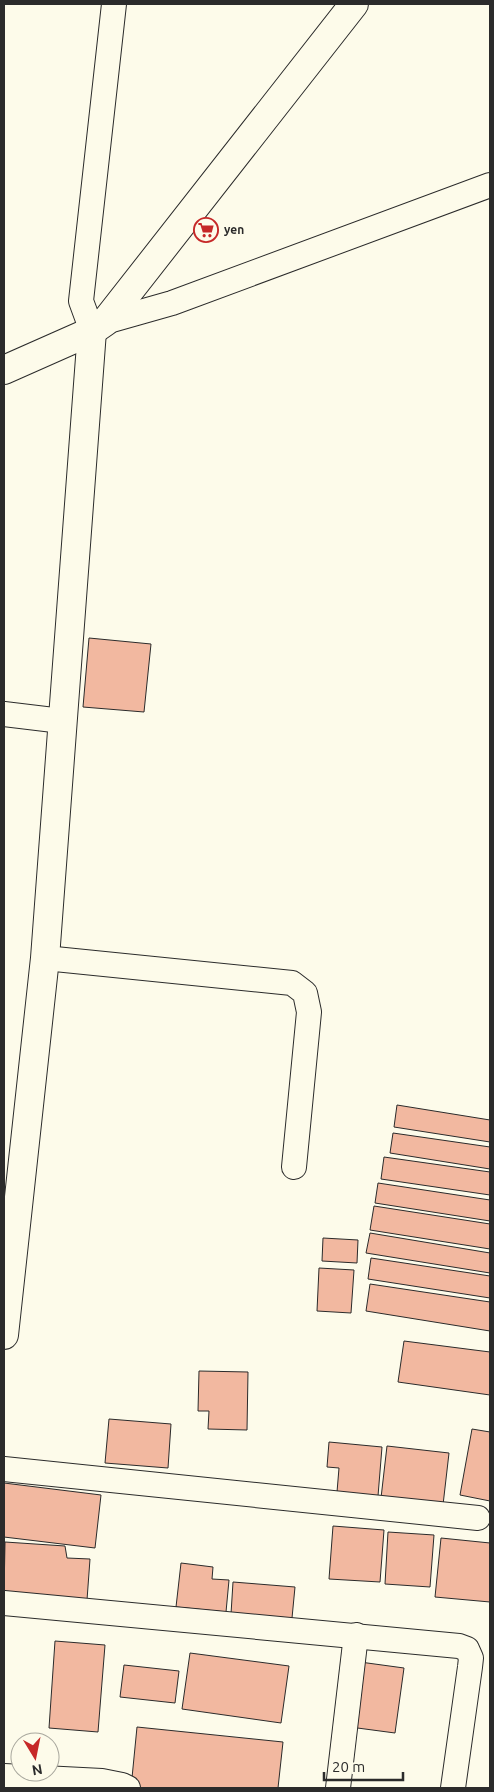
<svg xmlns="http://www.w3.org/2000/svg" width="494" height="1792" viewBox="0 0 494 1792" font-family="Ubuntu,sans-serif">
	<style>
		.building { fill: #f2b8a0; stroke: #2b2b2b }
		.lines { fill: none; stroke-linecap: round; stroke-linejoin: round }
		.street-casing { stroke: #2b2b2b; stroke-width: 26 }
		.secondary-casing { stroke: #2b2b2b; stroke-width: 30 }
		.street { stroke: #fdfbea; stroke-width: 24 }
		.secondary { stroke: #fdfbea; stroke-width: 28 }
		.labels { text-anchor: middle; stroke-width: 4; stroke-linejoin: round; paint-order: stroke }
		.poi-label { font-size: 12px; font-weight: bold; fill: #2b2b2b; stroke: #fdfbea; text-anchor: start }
	</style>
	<rect width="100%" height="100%" fill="#fdfbea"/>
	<g class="building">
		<polygon points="89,638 151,644 144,712 83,707"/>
		<polygon points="397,1105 490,1120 490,1142 394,1127"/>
		<polygon points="393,1133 490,1147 490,1169 390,1153"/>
		<polygon points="384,1157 490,1172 490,1195 381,1179"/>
		<polygon points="378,1183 490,1200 490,1221 375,1203"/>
		<polygon points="374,1206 490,1224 490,1249 370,1230"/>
		<polygon points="370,1233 490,1253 490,1273 366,1253"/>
		<polygon points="323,1238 358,1240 357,1263 322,1261"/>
		<polygon points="371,1258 490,1276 490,1298 368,1279"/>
		<polygon points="319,1268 354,1270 351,1313 317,1311"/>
		<polygon points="370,1284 490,1302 490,1331 366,1311"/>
		<polygon points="404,1341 490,1352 490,1395 398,1382"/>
		<polygon points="199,1371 248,1372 247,1430 208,1429 209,1411 198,1411"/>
		<polygon points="109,1419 171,1424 168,1468 105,1463"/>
		<polygon points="472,1429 490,1432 490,1501 460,1495"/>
		<polygon points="329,1442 382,1447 378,1496 337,1492 339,1468 327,1467"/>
		<polygon points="387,1446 449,1453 443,1505 381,1498"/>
		<polygon points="4,1483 101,1495 95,1548 4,1537"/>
		<polygon points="333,1526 384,1530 380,1582 329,1579"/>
		<polygon points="388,1532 434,1535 430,1587 385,1584"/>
		<polygon points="441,1538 490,1543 490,1602 435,1597"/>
		<polygon points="5,1542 65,1546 67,1558 90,1559 87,1600 4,1594"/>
		<polygon points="181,1563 213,1567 212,1579 229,1580 226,1612 176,1607"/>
		<polygon points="233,1582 295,1587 292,1618 231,1614"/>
		<polygon points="55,1641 105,1645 98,1732 49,1728"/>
		<polygon points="190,1653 289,1666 281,1723 182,1709"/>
		<polygon points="360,1662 404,1668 395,1733 350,1727"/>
		<polygon points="124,1665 179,1671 175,1703 120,1697"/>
		<polygon points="137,1727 283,1742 278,1788 131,1788"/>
	</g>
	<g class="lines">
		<defs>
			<g id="street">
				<polyline points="105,322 172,303 490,185"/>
				<polyline points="92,331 81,301 114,4"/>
				<polyline points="4,714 62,721"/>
				<polyline points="45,958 292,983 305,993 309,1012 294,1167"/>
				<polyline points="4,1469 478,1518"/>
				<polyline points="4,1603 459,1646 467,1649 471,1658 470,1667 453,1788"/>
				<polyline points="4,1776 102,1781 122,1785 128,1788"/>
				<polyline points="338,1788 356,1635"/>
			</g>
			<g id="secondary">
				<polyline points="4,370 92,331 105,322 354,4"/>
				<polyline points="4,1335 45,958 92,331"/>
			</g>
		</defs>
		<use href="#street" class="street-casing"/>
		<use href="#secondary" class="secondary-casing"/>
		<use href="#street" class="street"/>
		<use href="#secondary" class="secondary"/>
	</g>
	<defs>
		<symbol id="supermarket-ring" viewBox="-11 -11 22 22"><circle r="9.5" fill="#fdfbea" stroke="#c62828" stroke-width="1.5"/><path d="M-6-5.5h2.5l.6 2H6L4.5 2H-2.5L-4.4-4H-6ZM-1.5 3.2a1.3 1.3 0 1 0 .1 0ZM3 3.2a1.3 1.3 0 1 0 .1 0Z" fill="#c62828"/></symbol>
	</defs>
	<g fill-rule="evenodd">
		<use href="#supermarket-ring" x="192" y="216" width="28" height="28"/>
	</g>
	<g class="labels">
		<g class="poi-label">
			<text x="224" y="234">yen</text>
		</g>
	</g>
	<rect width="494" height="1792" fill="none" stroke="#2b2b2b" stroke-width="10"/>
	<g transform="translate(35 1757) rotate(170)"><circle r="24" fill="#fdfbea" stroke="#a9a89e"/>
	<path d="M0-4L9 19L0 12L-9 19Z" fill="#c62828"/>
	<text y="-8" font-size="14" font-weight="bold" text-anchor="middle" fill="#2b2b2b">N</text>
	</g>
	<path d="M324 1772v8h79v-8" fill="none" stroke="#2b2b2b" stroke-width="2.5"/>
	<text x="332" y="1772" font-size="15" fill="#2b2b2b" stroke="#fdfbea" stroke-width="4" paint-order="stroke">20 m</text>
</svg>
